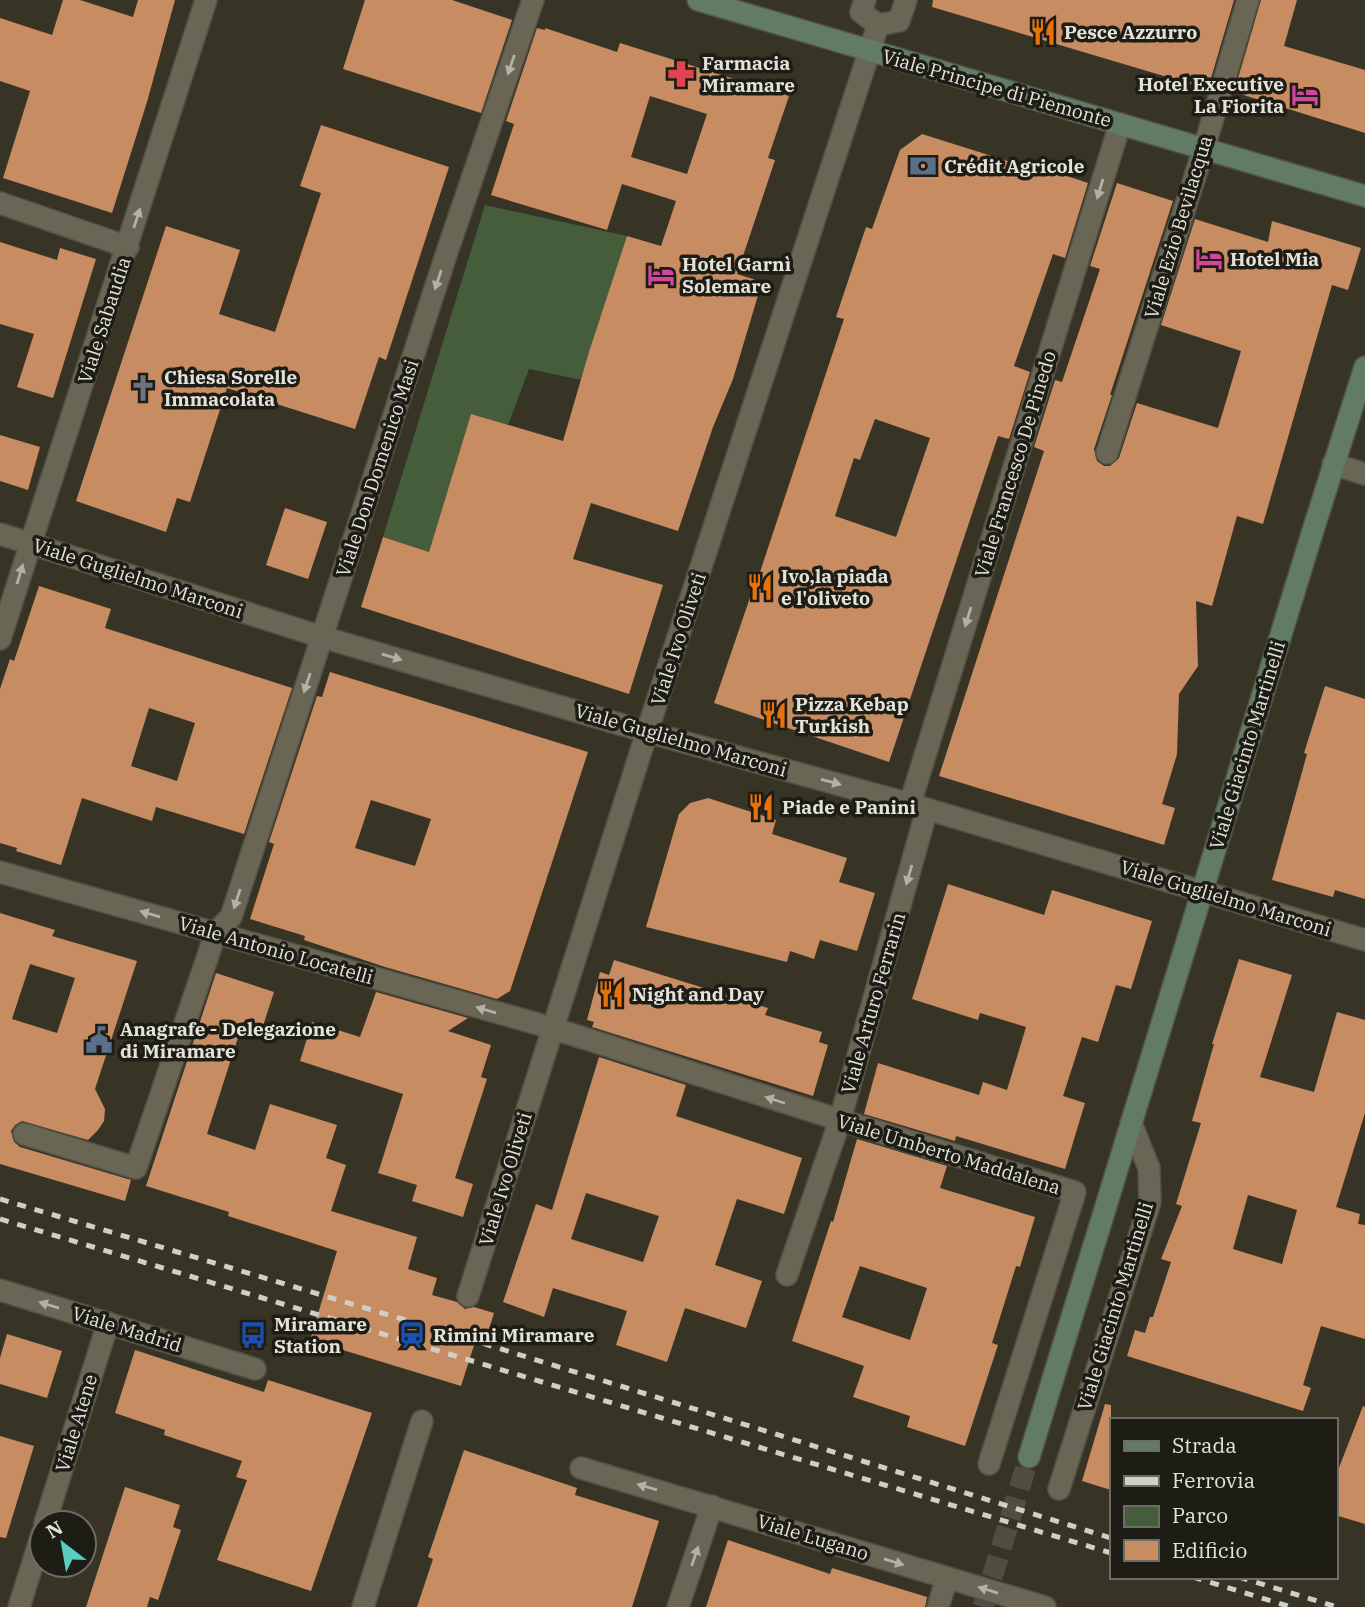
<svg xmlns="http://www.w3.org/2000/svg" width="1365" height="1607" viewBox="0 0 1365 1607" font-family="'IBM Plex Serif',serif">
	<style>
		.green { fill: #465d3c }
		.building { fill: #c88c62; fill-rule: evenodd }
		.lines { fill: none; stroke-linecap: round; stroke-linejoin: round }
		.secondary-tunnel { stroke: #514e41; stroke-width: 21; stroke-dasharray: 21 10; stroke-linecap: butt }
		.street-casing { stroke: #515043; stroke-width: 24 }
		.secondary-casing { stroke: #515043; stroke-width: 24 }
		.street { stroke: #696656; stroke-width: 21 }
		.secondary { stroke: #627b64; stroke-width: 21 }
		.rail { stroke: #d0cfc5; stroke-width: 5; stroke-dasharray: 9 9; stroke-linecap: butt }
		.oneway { fill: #b3b1a5 }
		.labels { text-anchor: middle; stroke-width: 7; stroke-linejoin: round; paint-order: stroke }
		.poi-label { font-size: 19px; font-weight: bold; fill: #e4e3da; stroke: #1d1c15; text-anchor: start }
		.street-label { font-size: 19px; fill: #e4e3da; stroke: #1d1c15 }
	</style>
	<rect width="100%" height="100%" fill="#373426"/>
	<polygon class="green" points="485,205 627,236 582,380 529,369 508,425 471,414 429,552 383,537"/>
	<g class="building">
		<polygon points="63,0 80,0 133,17 138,0 175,0 147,102 112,213 3,178 30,91 0,81 0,18 52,35"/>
		<polygon points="365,0 452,0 512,20 481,113 343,69"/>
		<polygon points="933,0 1234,0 1209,85 1195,80 1194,85 932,7"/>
		<polygon points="1261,0 1297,0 1284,46 1365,70 1365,133 1234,92"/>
		<path d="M537,28l8,2v-2l72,24 3,-9 169,53 -21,62 7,2 -38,114 25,8 -29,97 -20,48 -35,104 -87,-28 -18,56 90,26 -34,109 -268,-87 22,-70 46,15 42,-138 92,27 26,-89 38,-116 34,10 15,-45 -54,-17 -15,46 -116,-35 23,-71 -8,-3zM650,96l57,18 -20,60 -56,-17z"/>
		<polygon points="321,125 449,167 386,360 379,357 355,429 227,388 190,502 177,498 166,532 76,501 166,226 240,250 219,314 275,332 321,193 300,186"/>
		<path d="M922,134l105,33 2,-4 59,20 -23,75 -12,-4 -39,112 16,6 -21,67 -11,-3 -109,326 -175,-59 43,-126 1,1 86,-259 -8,-2 30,-90 6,2 28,-79zM875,419l55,19 -34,99 -61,-21 19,-58 6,2z"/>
		<polygon points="1117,183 1173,201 1110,395 1112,395 1094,449 1097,461 1104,466 1110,466 1119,458 1137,403 1218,428 1241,351 1161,325 1195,219 1268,242 1272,221 1361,248 1348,290 1332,285 1263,524 1237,516 1212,606 1196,601 1198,666 1179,694 1177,754 1162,804 1175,808 1164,845 939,776 1044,451 1034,447 1055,380 1062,382 1100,269 1090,266"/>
		<polygon points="0,242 57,260 60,248 96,259 53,398 17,387 34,334 0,324"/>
		<polygon points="0,435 40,447 28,490 0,481"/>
		<polygon points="285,508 327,522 308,579 266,565"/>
		<path d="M39,586l72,23 -6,19 187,60 -48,146 -88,-27 -4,14 -70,-23 -21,67 -45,-14 1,-3 -17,-5v-154l10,-30 4,2zM149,708l46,15 -18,58 -46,-15z"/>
		<path d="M330,672l258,80 -78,239 -13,8 -112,-32 -81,-27 1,-4 -55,-17 24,-75 -5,-2 48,-146 5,1zM371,800l60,19 -16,47 -60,-18z"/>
		<polygon points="1325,686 1365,699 1365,899 1335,890 1333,897 1272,880 1307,754 1304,753"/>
		<polygon points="708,798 776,820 772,834 847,858 839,882 875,893 857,951 820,940 814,959 790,951 787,962 646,927 679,814 690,803"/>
		<polygon points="948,884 1044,915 1052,890 1152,921 1131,989 1116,985 1098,1042 1082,1037 1063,1096 1085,1103 1065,1169 956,1136 955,1141 864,1114 878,1063 979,1095 983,1082 1007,1090 1026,1027 980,1013 978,1020 912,999"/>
		<path d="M0,913l55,17 -3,6 85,25 -42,128 10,20 -1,12 -6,9 -10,10 -66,-19 -7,4 -4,6 3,11 6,5 111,33 -6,21 -125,-37zM30,964l45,14 -18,55 -45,-14z"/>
		<path d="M1239,959l53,16 -32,102 54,15 23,-80 28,8v93l-29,94 24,7 -2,10 7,1v114l-44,-13 -18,59 8,3 -8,23 -176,-55 8,-26 10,3 5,-16h3l18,-55 -10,-3 21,-53 -6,-2 25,-81 -9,-2 22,-77h-2zM1248,1195l49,15 -15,54 -49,-15z"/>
		<polygon points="614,960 768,1008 765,1015 822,1032 819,1042 828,1045 813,1096 592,1027 594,1022 587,1020 600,972 609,975"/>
		<polygon points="216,973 274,992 262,1029 243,1022 207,1134 255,1150 270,1104 337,1125 326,1158 346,1165 331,1211 417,1237 408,1269 437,1278 432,1295 457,1302 465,1309 474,1307 494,1313 486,1339 477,1336 461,1386 310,1340 337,1251 228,1216 229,1212 146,1186"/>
		<polygon points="376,992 468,1018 448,1031 491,1045 481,1077 487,1079 455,1178 473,1184 463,1217 412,1201 417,1185 378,1173 403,1094 300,1061 312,1022 360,1037"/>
		<path d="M599,1057l87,28 -10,31 126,42 -18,56 -47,-15 -22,66 47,16 -16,47 -61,-20 -18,54 -51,-17 11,-34 -74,-23 -9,29 -41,-15 33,-98 16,6zM586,1193l73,23 -16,46 -72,-23z"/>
		<path d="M857,1139l90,27 -7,22 95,29 -15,50 -4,-1 -24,77 6,2 -33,101 -58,-19 3,-11 -57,-19 11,-31 -72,-25 39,-120 2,1zM860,1266l67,22 -17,52 -68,-23z"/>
		<polygon points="7,1334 62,1351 47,1398 0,1384 0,1358"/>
		<polygon points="135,1350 264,1392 268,1380 372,1413 311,1591 217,1560 247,1480 236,1477 242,1461 164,1435 165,1430 115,1413"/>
		<polygon points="1105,1404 1111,1405 1111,1490 1082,1481"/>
		<polygon points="1363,1406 1365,1407 1365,1524 1335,1515 1335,1478"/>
		<polygon points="0,1436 34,1446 6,1538 0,1537"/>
		<polygon points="464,1450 577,1488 575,1495 659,1521 632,1607 417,1607 433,1559 428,1557"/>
		<polygon points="125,1487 180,1505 173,1527 181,1530 158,1600 150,1597 147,1607 86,1607"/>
		<polygon points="728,1540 830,1574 832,1568 927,1597 925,1607 706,1607"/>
	</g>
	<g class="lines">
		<polyline class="secondary-tunnel" points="983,1607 1029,1457"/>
		<defs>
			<g id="street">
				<polyline points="865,0 861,12 878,25"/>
				<polyline points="0,203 128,247"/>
				<polyline points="1107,453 1204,148 1248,0"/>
				<polyline points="1333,464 1365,474"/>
				<polyline points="0,534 322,637 647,732 910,804 1365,940"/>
				<polyline points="0,639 206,0"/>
				<polyline points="910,804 1120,124"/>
				<polyline points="0,872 552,1028 840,1120 1075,1192 989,1464"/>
				<polyline points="24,1134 136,1168 216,932 231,917 446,255 533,0"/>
				<polyline points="787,1275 840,1120 927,809"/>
				<polyline points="0,1290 255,1369"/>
				<polyline points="468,1296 647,732 878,25 899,21 906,0"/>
				<polyline points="581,1468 1045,1607"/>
				<polyline points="1059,1489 1150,1202 1149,1168 1131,1123"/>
				<polyline points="45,1523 108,1323"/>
				<polyline points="19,1607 42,1534"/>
				<polyline points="363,1607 422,1421"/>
				<polyline points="678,1607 712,1506"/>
				<polyline points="938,1607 947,1578"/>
			</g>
			<g id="secondary">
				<polyline points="698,0 1365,196"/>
				<polyline points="1029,1457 1314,527 1365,367"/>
			</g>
		</defs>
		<use href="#street" class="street-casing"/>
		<use href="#secondary" class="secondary-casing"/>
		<use href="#street" class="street"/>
		<use href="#secondary" class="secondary"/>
		<g class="rail">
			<polyline points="0,1199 459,1336 1111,1538"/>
			<polyline points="0,1219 1111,1553"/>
			<polyline points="1193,1577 1291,1607"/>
			<polyline points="1239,1577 1337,1607"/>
		</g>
	</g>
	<defs><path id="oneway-solid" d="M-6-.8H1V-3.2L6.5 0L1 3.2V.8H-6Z" transform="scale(1.75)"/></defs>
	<g class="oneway">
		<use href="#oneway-solid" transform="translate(511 65) rotate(109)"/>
		<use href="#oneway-solid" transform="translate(1100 189) rotate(107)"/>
		<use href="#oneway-solid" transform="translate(137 218) rotate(-72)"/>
		<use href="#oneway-solid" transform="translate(438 280) rotate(108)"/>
		<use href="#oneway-solid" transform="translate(20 574) rotate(-73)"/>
		<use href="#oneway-solid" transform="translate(968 617) rotate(107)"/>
		<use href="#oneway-solid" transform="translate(392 657) rotate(16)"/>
		<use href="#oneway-solid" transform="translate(307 683) rotate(108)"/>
		<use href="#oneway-solid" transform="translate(831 782) rotate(15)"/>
		<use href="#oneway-solid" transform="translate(909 875) rotate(106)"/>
		<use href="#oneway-solid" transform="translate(237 899) rotate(108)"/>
		<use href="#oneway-solid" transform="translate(150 914) rotate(-164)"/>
		<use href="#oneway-solid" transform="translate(486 1010) rotate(-164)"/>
		<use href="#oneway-solid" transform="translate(775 1100) rotate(-162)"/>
		<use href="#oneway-solid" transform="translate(49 1305) rotate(-163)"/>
		<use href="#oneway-solid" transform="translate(647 1487) rotate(-164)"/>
		<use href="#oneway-solid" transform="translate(695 1556) rotate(-71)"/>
		<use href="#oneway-solid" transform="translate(894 1562) rotate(17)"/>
		<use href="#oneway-solid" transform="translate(988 1590) rotate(-163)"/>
	</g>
	<defs>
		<symbol id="restaurant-bare" viewBox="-9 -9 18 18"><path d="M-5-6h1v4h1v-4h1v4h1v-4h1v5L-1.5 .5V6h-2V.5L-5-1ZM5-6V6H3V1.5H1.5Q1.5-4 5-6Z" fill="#e8710a" stroke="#1d1c15" stroke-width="2.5" paint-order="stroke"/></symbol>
		<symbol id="pharmacy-bare" viewBox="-9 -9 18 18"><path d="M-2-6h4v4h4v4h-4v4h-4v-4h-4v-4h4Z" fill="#e0444e" stroke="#1d1c15" stroke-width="2.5" paint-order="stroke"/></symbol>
		<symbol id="hotel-bare" viewBox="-9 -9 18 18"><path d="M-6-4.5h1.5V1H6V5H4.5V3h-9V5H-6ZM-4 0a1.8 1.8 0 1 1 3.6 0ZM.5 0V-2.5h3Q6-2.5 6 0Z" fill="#d1479c" stroke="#1d1c15" stroke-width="2.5" paint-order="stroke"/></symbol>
		<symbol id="bank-bare" viewBox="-9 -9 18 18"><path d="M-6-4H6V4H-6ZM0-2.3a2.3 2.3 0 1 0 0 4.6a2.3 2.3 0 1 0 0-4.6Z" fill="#5c6f8a" stroke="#1d1c15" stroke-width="2.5" paint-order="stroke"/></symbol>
		<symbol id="church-bare" viewBox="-9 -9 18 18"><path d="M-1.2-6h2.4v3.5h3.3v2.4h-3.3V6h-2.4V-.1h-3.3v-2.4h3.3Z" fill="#6b7280" stroke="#1d1c15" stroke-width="2.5" paint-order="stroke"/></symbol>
		<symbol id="civic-bare" viewBox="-9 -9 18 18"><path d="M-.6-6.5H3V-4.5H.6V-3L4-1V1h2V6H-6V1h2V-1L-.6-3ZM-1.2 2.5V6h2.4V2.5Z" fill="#5c6f8a" stroke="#1d1c15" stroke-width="2.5" paint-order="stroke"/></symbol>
		<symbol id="bus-bare" viewBox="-9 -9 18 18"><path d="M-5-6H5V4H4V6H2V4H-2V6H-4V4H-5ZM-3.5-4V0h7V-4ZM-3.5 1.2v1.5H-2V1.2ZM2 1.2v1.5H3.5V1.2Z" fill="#1a4fb4" stroke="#1d1c15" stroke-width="2.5" paint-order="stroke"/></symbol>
		<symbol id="station-bare" viewBox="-9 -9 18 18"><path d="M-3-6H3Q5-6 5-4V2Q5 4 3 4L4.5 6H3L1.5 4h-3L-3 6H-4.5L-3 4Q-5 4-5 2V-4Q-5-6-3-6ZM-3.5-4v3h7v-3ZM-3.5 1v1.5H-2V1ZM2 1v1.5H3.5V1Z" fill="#1a4fb4" stroke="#1d1c15" stroke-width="2.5" paint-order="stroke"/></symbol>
	</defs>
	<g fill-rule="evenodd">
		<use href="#restaurant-bare" x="1024" y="13" width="38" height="38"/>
		<use href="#pharmacy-bare" x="662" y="55" width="38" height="38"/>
		<use href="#hotel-bare" x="1286" y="76" width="38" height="38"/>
		<use href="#bank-bare" x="904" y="147" width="38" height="38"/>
		<use href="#hotel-bare" x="1190" y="240" width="38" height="38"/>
		<use href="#hotel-bare" x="642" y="256" width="38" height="38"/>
		<use href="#church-bare" x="124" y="369" width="38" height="38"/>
		<use href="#restaurant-bare" x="741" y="568" width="38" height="38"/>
		<use href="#restaurant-bare" x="755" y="696" width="38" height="38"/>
		<use href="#restaurant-bare" x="742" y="788" width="38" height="38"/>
		<use href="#restaurant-bare" x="592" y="975" width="38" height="38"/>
		<use href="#civic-bare" x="80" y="1021" width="38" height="38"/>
		<use href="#bus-bare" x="234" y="1316" width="38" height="38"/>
		<use href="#station-bare" x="393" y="1316" width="38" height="38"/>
	</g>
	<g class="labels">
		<g class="poi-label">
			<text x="1064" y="39">Pesce Azzurro</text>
			<text x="702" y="70">Farmacia<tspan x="702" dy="22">Miramare</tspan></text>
			<text x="1284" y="91" text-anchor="end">Hotel Executive<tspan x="1284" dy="22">La Fiorita</tspan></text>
			<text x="944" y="173">Crédit Agricole</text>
			<text x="1230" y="266">Hotel Mia</text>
			<text x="682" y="271">Hotel Garnì<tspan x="682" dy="22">Solemare</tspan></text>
			<text x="164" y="384">Chiesa Sorelle<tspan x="164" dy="22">Immacolata</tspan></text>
			<text x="781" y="583">Ivo,la piada<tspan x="781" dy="22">e l'oliveto</tspan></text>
			<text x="795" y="711">Pizza Kebap<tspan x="795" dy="22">Turkish</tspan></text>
			<text x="782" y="814">Piade e Panini</text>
			<text x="632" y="1001">Night and Day</text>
			<text x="120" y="1036">Anagrafe - Delegazione<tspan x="120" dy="22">di Miramare</tspan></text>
			<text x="274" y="1331">Miramare<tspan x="274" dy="22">Station</tspan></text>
			<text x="433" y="1342">Rimini Miramare</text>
		</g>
		<g class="street-label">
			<text transform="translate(997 88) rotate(16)" y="7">Viale Principe di Piemonte</text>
			<text transform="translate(1178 227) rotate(-73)" y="7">Viale Ezio Bevilacqua</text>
			<text transform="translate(104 320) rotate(-72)" y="7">Viale Sabaudia</text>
			<text transform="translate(1015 464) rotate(-73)" y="7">Viale Francesco De Pinedo</text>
			<text transform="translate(377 468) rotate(-72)" y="7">Viale Don Domenico Masi</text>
			<text transform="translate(138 578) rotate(18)" y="7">Viale Guglielmo Marconi</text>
			<text transform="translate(678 639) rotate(-72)" y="7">Viale Ivo Oliveti</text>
			<text transform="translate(681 740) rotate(16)" y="7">Viale Guglielmo Marconi</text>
			<text transform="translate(1247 745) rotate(-73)" y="7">Viale Giacinto Martinelli</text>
			<text transform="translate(1226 898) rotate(17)" y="7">Viale Guglielmo Marconi</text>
			<text transform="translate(276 950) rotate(16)" y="7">Viale Antonio Locatelli</text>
			<text transform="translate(873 1003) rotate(-74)" y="7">Viale Arturo Ferrarin</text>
			<text transform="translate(949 1154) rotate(17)" y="7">Viale Umberto Maddalena</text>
			<text transform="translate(505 1179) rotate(-73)" y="7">Viale Ivo Oliveti</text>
			<text transform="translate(1115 1306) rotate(-73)" y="7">Viale Giacinto Martinelli</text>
			<text transform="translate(127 1329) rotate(17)" y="7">Viale Madrid</text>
			<text transform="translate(76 1423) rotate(-73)" y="7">Viale Atene</text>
			<text transform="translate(813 1537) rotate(17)" y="7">Viale Lugano</text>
		</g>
	</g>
	<rect x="1110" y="1418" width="228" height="161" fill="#1d1c15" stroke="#6d6c64" stroke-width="2"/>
	<rect x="1124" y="1441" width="35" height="10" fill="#627b64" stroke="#6d6c64" stroke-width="2"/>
	<text x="1172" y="1453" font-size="21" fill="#e4e3da">Strada</text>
	<rect x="1124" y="1476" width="35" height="10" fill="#d0cfc5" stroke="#6d6c64" stroke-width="2"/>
	<text x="1172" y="1488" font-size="21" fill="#e4e3da">Ferrovia</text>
	<rect x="1124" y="1506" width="35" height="21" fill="#465d3c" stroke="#6d6c64" stroke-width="2"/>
	<text x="1172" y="1523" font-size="21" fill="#e4e3da">Parco</text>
	<rect x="1124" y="1540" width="35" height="21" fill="#c88c62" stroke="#6d6c64" stroke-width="2"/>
	<text x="1172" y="1558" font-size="21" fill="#e4e3da">Edificio</text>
	<g transform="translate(63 1544) rotate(329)"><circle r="33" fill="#1d1c15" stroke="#6d6c64" stroke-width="2"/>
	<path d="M0-5L12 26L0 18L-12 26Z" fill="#58cec1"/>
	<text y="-10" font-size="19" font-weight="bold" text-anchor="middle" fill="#e4e3da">N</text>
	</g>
</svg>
